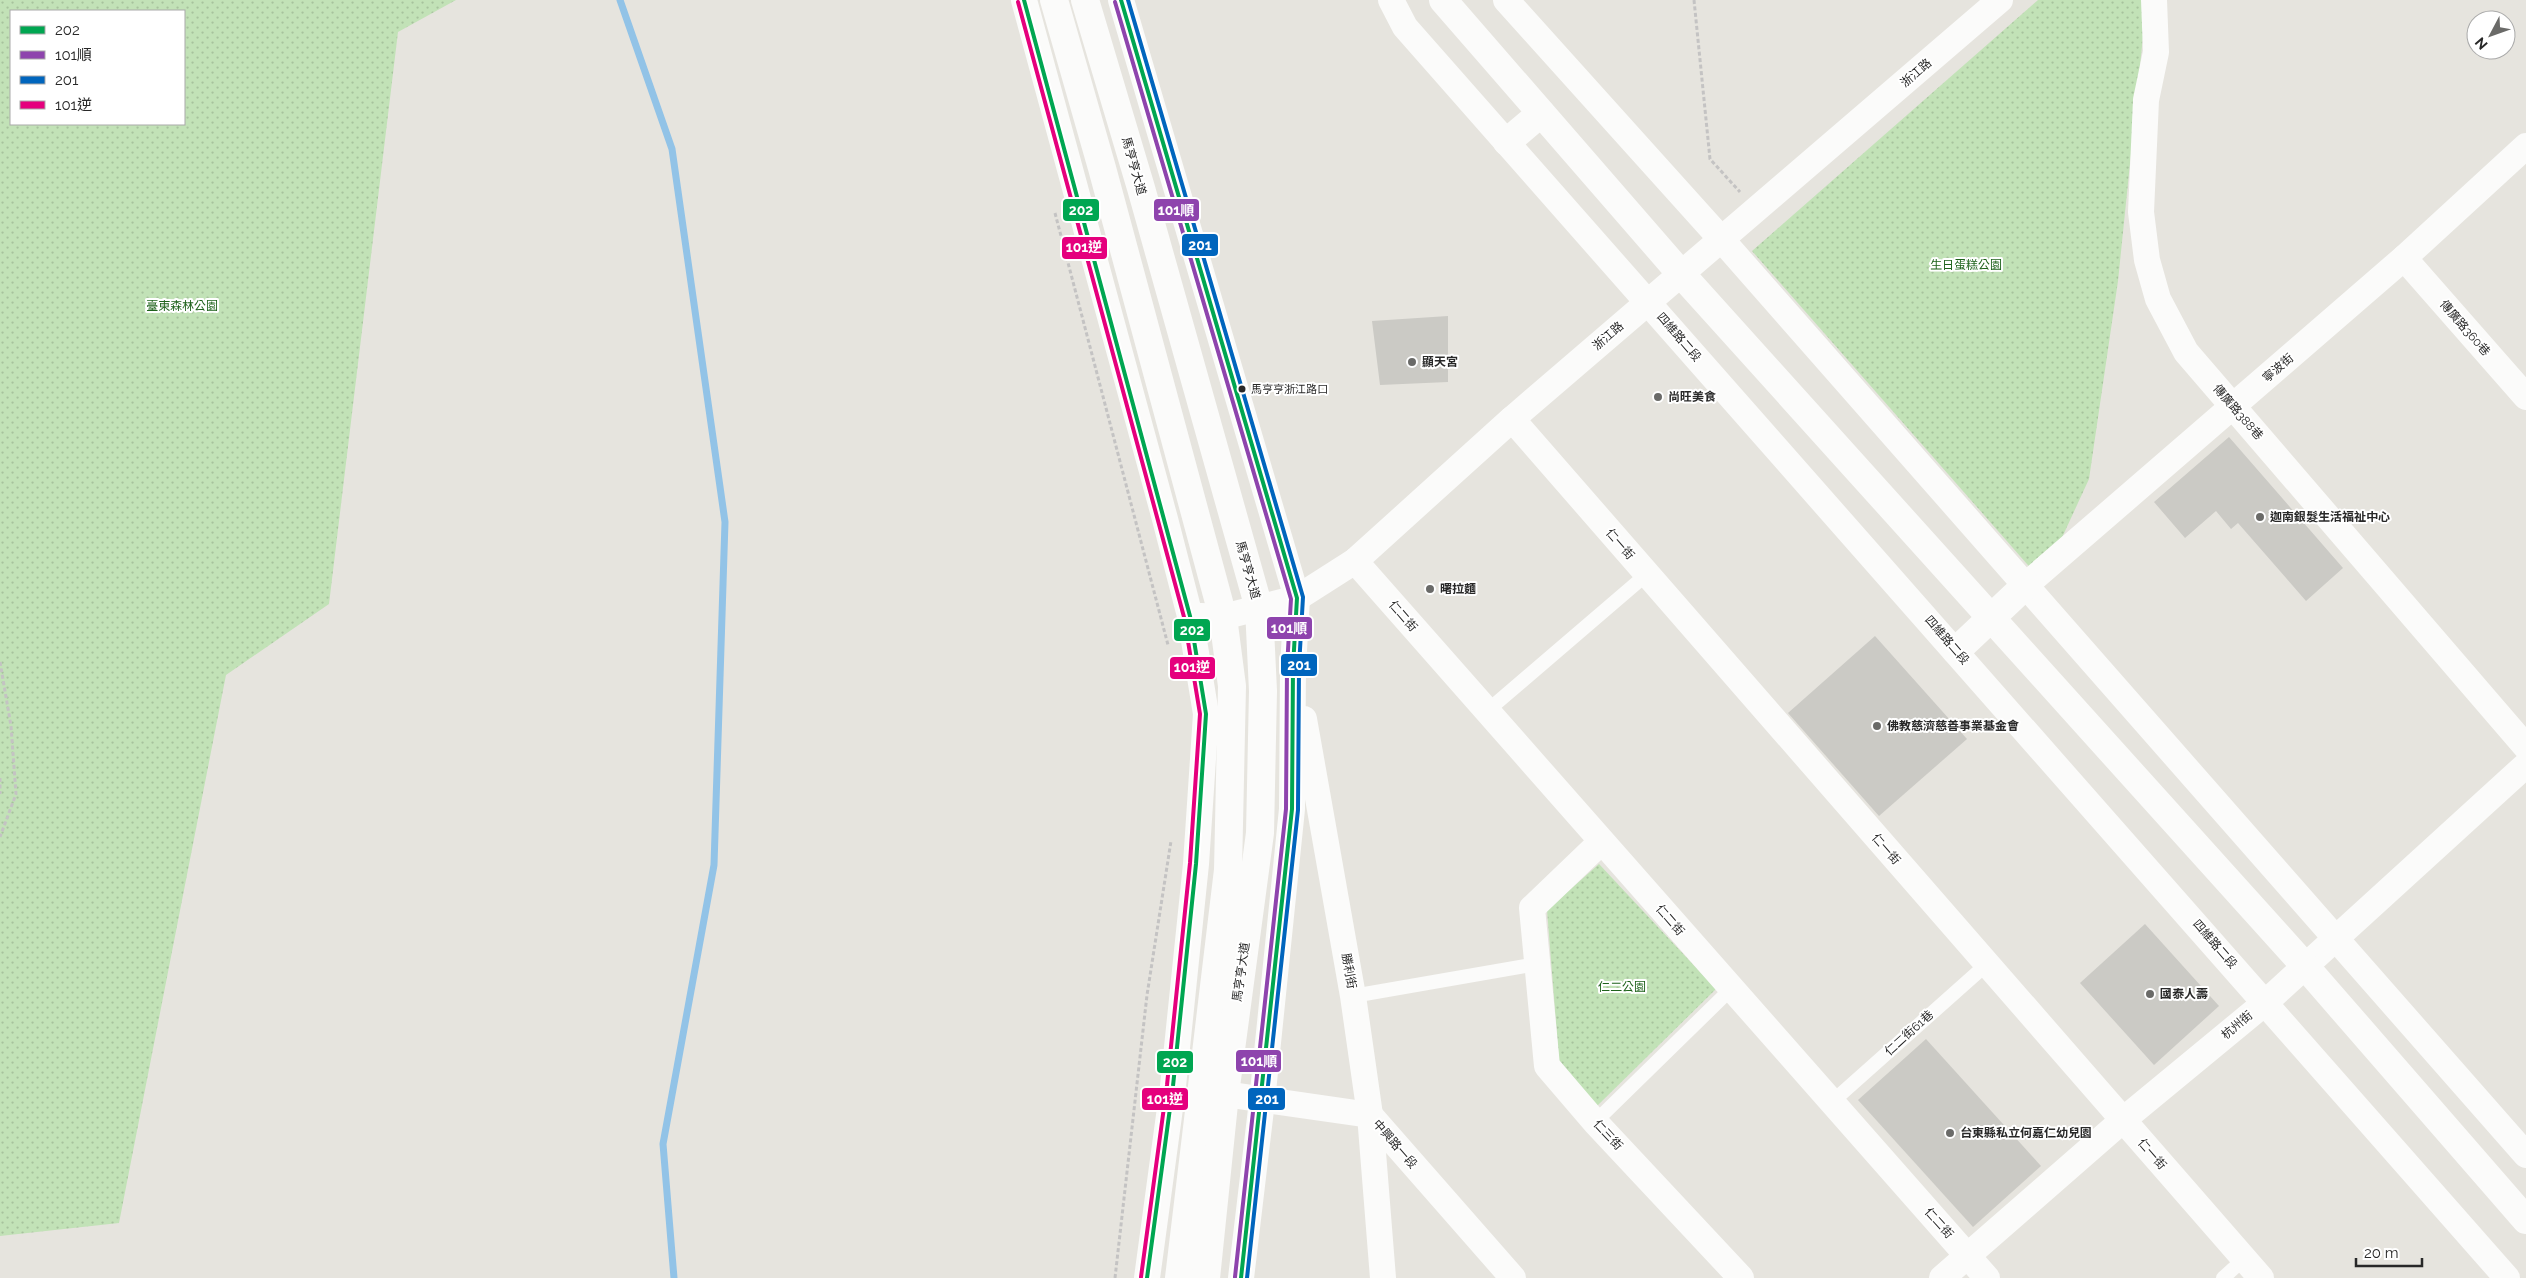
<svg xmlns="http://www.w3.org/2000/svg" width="2526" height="1278" viewBox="0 0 2526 1278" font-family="Raleway,'Noto Sans TC',sans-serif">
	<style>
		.park { fill: url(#park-dots); fill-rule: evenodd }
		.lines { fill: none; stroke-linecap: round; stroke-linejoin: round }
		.stream { stroke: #92c3e7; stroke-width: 7 }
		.building { fill: #cbcac5 }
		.path { stroke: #c4c3c3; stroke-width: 3; stroke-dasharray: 4 2.5; stroke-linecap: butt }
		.service { stroke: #fbfbfa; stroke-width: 14 }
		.minor { stroke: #fbfbfa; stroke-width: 26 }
		.tertiary { stroke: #fbfbfa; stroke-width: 28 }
		.bus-1-casing { stroke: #fff; stroke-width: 8 }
		.bus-2-casing { stroke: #fff; stroke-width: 8 }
		.bus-3-casing { stroke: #fff; stroke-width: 8 }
		.bus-4-casing { stroke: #fff; stroke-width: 8 }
		.bus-1 { stroke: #00a651; stroke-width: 4 }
		.bus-2 { stroke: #8e44ad; stroke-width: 4 }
		.bus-3 { stroke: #0065bd; stroke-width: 4 }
		.bus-4 { stroke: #e5007d; stroke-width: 4 }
		.poi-dot { fill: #6a6a68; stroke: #fff; stroke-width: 2 }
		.bus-dot { fill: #282828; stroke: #fff; stroke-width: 2 }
		.labels { text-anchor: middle; stroke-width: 4; stroke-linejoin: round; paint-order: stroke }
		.bus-label { font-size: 11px; fill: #282828; stroke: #fff; text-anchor: start }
		.street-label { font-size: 12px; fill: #282828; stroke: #fff }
		.park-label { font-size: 12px; fill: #1e621b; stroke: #fff }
		.poi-label { font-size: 12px; font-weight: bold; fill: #282828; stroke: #fff; text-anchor: start }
		.line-badge { stroke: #fff; stroke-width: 2 }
		.badge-label { font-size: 14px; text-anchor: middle; font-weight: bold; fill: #fff }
	</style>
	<defs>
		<pattern id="park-dots" width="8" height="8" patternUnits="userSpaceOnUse" patternTransform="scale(1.25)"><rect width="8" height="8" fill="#c2e2b7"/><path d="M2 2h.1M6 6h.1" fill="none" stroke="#a7c29d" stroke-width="1.8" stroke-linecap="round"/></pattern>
	</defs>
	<rect width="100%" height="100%" fill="#e6e4de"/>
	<g class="park">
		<path d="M0,0h456l-58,32 -69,572 -103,71 -107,548 -119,13zM184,11v113h-173v-113z"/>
		<polygon points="2038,0 2142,0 2146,7 2118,281 2089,479 2042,581 1752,251"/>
		<polygon points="1599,864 1716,989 1597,1106 1559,1060 1547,910"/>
	</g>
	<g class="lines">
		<polyline class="stream" points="620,0 672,149 725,522 714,865 663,1144 674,1278"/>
	</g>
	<g class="building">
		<polygon points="1448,316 1448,382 1380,385 1372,321"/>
		<polygon points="2229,437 2343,568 2306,601 2238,523 2231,529 2216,511 2185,538 2154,502"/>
		<polygon points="1875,636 1967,739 1879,816 1788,713"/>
		<polygon points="2145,924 2219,1006 2154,1065 2080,983"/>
		<polygon points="1926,1039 2041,1166 1973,1227 1858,1100"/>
	</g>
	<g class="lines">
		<g class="path">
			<polyline points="1694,0 1710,159 1740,192"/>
			<polyline points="1055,213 1168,645"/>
			<polyline points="0,662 11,726 16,794 0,837"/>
			<polyline points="0,778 0,794"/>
			<polyline points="1115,1278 1147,995 1171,841"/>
		</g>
		<g class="service">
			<polyline points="1486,712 1647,574"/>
			<polyline points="1353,996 1537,964"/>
			<polyline points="1832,1102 1987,964"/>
			<polyline points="1595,1122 1731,989"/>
			<polyline points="2223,1278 2244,1259"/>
		</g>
		<g class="minor">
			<polyline points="1024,0 1165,519 1190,616 1206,714 1196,864 1173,1086 1147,1278"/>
			<polyline points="1121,0 1297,598 1293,667 1292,809 1262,1101 1241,1278"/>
			<polyline points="1391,0 1405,27 2507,1278"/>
			<polyline points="1506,0 1722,240 2526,1155"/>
			<polyline points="2154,0 2156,52 2146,100 2141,212 2147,260 2158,299 2186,352 2526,747"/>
			<polyline points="2404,258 2526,397"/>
			<polyline points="1512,419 2261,1278"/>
			<polyline points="1355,561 1987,1278"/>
			<polyline points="2026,585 2404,258 2526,146"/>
			<polyline points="1201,616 1223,617 1297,598 1355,561 1512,419 2000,0"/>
			<polyline points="1304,719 1353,996 1370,1115 1383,1278"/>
			<polyline points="1601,842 1532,908 1547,1066 1595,1122 1741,1278"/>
			<polyline points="1204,1091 1370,1115 1513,1278"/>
			<polyline points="1942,1278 2123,1120 2266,1002 2526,765"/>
		</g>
		<g class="tertiary">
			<polyline points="1054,0 1102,168 1223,617 1232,686 1228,870 1179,1278"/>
			<polyline points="1085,0 1141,188 1259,608 1263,691 1260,833 1225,1094 1206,1278"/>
			<polyline points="1443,0 1682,275 2305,966 2526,1220"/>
			<polyline points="1507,142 1541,113"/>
			<polyline points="1956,651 2026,585"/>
		</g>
		<defs>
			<g id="bus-1">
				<polyline points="1024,0 1190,616 1206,714 1196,864 1173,1086 1147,1278"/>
				<polyline points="1121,0 1297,598 1293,667 1292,809 1241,1278"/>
			</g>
			<polyline id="bus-2" points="1115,2 1291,599 1287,667 1286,809 1235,1277"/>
			<polyline id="bus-3" points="1128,0 1303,597 1299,667 1298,810 1247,1278"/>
			<polyline id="bus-4" points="1018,2 1184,617 1200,714 1190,863 1167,1085 1141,1277"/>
		</defs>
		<use href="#bus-1" class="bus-1-casing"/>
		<use href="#bus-2" class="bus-2-casing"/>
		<use href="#bus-3" class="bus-3-casing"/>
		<use href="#bus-4" class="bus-4-casing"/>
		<use href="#bus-1" class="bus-1"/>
		<use href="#bus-2" class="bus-2"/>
		<use href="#bus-3" class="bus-3"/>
		<use href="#bus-4" class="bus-4"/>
	</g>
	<g class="poi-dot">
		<circle cx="1412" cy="362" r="5"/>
		<circle cx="1658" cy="397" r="5"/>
		<circle cx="2260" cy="517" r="5"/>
		<circle cx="1430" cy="589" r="5"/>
		<circle cx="1877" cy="726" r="5"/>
		<circle cx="2150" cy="994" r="5"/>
		<circle cx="1950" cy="1133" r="5"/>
	</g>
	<circle class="bus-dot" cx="1242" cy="389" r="4.5"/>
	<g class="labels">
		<g class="bus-label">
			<text x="1251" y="393">馬亨亨浙江路口</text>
		</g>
		<g class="street-label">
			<text transform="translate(1916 73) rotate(-41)" y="4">浙江路</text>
			<text transform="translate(1134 166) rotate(74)" y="4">馬亨亨大道</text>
			<text transform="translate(2465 328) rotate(49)" y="4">傳廣路360巷</text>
			<text transform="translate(1608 336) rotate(-41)" y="4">浙江路</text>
			<text transform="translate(1679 337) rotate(49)" y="4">四維路二段</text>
			<text transform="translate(2278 368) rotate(-41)" y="4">寧波街</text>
			<text transform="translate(2238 412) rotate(49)" y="4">傳廣路388巷</text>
			<text transform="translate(1620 544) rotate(49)" y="4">仁一街</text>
			<text transform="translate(1248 570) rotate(74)" y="4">馬亨亨大道</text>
			<text transform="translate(1403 616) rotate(49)" y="4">仁二街</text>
			<text transform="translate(1947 640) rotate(49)" y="4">四維路二段</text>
			<text transform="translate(1886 849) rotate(49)" y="4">仁一街</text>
			<text transform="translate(1670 920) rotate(49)" y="4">仁二街</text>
			<text transform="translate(2215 944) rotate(49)" y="4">四維路二段</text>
			<text transform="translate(1349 971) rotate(80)" y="4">勝利街</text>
			<text transform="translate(1241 972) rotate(-82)" y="4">馬亨亨大道</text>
			<text transform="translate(2237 1025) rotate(-40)" y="4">杭州街</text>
			<text transform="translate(1909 1033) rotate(-42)" y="4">仁二街61巷</text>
			<text transform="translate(1608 1135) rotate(47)" y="4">仁三街</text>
			<text transform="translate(1395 1144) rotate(49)" y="4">中興路一段</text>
			<text transform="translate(2152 1154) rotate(49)" y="4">仁一街</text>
			<text transform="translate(1939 1223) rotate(48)" y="4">仁二街</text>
		</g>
		<g class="park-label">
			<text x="1966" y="269">生日蛋糕公園</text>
			<text x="182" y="310">臺東森林公園</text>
			<text x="1622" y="991">仁二公園</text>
		</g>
		<g class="poi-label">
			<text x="1422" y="366">顯天宮</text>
			<text x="1668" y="401">尚旺美食</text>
			<text x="2270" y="521">迦南銀髮生活福祉中心</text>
			<text x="1440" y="593">曙拉麵</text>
			<text x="1887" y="730">佛教慈濟慈善事業基金會</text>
			<text x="2160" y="998">國泰人壽</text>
			<text x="1960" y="1137">台東縣私立何嘉仁幼兒園</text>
		</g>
	</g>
	<g class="line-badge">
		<rect x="1062" y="198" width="38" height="24" rx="5" fill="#00a651"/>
		<rect x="1153" y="198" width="47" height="24" rx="5" fill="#8e44ad"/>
		<rect x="1181" y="233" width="38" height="24" rx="5" fill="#0065bd"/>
		<rect x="1061" y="236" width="47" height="24" rx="5" fill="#e5007d"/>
		<rect x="1266" y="616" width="47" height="24" rx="5" fill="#8e44ad"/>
		<rect x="1173" y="618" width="38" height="24" rx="5" fill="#00a651"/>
		<rect x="1280" y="653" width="38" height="24" rx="5" fill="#0065bd"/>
		<rect x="1169" y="656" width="47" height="24" rx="5" fill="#e5007d"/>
		<rect x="1235" y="1049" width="47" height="24" rx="5" fill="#8e44ad"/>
		<rect x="1156" y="1050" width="38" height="24" rx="5" fill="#00a651"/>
		<rect x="1247" y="1087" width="39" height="24" rx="5" fill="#0065bd"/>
		<rect x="1141" y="1087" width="48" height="24" rx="5" fill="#e5007d"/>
	</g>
	<g class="badge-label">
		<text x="1081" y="215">202</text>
		<text x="1176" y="215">101順</text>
		<text x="1200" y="250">201</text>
		<text x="1084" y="252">101逆</text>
		<text x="1289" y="633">101順</text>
		<text x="1192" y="635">202</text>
		<text x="1299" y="670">201</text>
		<text x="1192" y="672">101逆</text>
		<text x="1259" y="1066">101順</text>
		<text x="1175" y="1067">202</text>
		<text x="1267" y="1104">201</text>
		<text x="1165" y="1104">101逆</text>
	</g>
	<rect x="10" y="10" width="175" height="115" fill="#ffffff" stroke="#a9a9a9"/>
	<rect x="20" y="26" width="25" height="8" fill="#00a651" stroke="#a9a9a9"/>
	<text x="55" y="35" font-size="15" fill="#282828">202</text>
	<rect x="20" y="51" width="25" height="8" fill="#8e44ad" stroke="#a9a9a9"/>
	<text x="55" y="60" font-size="15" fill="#282828">101順</text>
	<rect x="20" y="76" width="25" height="8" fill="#0065bd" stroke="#a9a9a9"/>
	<text x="55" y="85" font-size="15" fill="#282828">201</text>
	<rect x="20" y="101" width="25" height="8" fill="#e5007d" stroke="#a9a9a9"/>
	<text x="55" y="110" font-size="15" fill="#282828">101逆</text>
	<g transform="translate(2491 35) rotate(229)"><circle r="24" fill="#ffffff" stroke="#a9a9a9"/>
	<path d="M0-4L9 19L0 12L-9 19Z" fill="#6a6a68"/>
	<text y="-8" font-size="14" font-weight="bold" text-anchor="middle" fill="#282828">N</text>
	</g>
	<path d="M2356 1258v8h66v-8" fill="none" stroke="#282828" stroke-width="2.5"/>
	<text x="2364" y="1258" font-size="15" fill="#282828" stroke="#ffffff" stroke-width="4" paint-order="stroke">20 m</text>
</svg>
